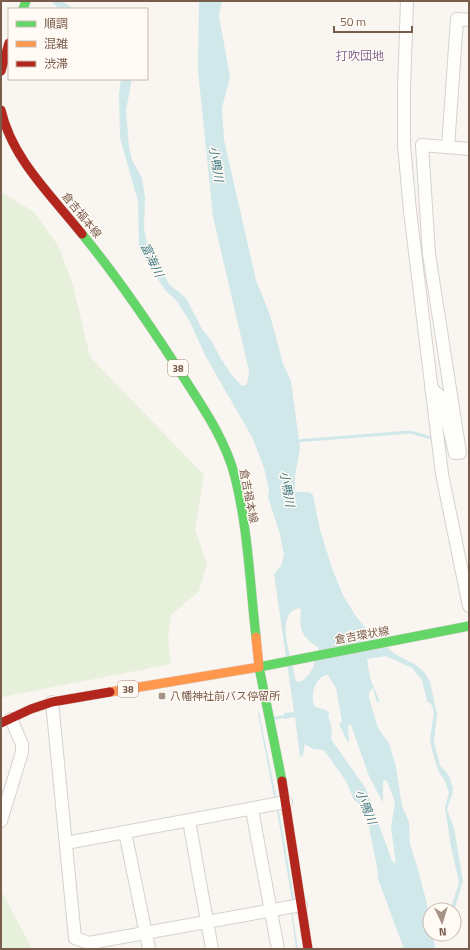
<svg xmlns="http://www.w3.org/2000/svg" width="470" height="950" viewBox="0 0 470 950" font-family="'Titillium Web','Noto Sans JP',sans-serif">
	<style>
		.green { fill: #e7f0db }
		.water { fill: #d0e8ea; fill-rule: evenodd }
		.lines { fill: none; stroke-linecap: round; stroke-linejoin: round }
		.stream { stroke: #d0e8ea; stroke-width: 3 }
		.street-casing { stroke: #d7d1cb; stroke-width: 14 }
		.fast-casing { stroke: #d9d2cb; stroke-width: 10 }
		.slow-casing { stroke: #d9d2cb; stroke-width: 10 }
		.jam-casing { stroke: #d9d2cb; stroke-width: 10 }
		.street { stroke: #fefefd; stroke-width: 12 }
		.fast { stroke: #63d668; stroke-width: 9 }
		.slow { stroke: #ff974d; stroke-width: 9 }
		.jam { stroke: #b3261e; stroke-width: 9 }
		.poi-dot { fill: #a69286; stroke: #fffaf3; stroke-width: 1.5 }
		.labels { text-anchor: middle; stroke-width: 3; stroke-linejoin: round; paint-order: stroke }
		.shield { fill: #fffaf3; stroke: #a28b7f; stroke-width: 1 }
		.shield-label { font-size: 10px; font-weight: bold; fill: #7a5c4d }
		.street-label { font-size: 11px; fill: #7a5c4d; stroke: #fffaf3 }
		.poi-label { font-size: 11px; fill: #7a5c4d; stroke: #fffaf3; text-anchor: start }
		.neighbourhood-label { font-size: 12px; fill: #846695; stroke: #fffaf3 }
		.water-label { font-size: 12px; font-style: italic; fill: #437c86; stroke: #fffaf3 }
	</style>
	<rect width="100%" height="100%" fill="#f9f5f0"/>
	<g class="green">
		<polygon points="1,192 34,212 59,247 73,285 90,357 204,475 195,529 207,564 199,591 171,615 168,638 171,664 3,697 1,697"/>
		<polygon points="1,892 3,894 32,949 1,949"/>
	</g>
	<g class="water">
		<polygon points="51,1 62,1 74,9 59,9"/>
		<path d="M199,1h23l-3,15 11,61 -8,31 2,32 32,140 14,35 13,49 8,17 9,67 -5,28v14l3,2h11l4,3 7,35 13,41 10,24 12,20 17,21 23,18 21,11 9,8 5,9 7,32 -3,28 6,23 9,11 4,12 -1,7 -5,14 7,19 9,53 -9,30 -4,-1 9,-27 -2,-10 -6,-26 -6,-40 4,-14 -4,-12 -7,-11 -6,-20 -2,-11 4,-27 -3,-8 -4,-3 -5,-21 -10,-12 -26,-12 -19,3 3,19 10,24h-3l-4,-14 -4,4v6l9,30 11,15 7,24 6,39 7,16 1,22 8,25 12,47v18h3l2,15h-31l-26,-70 -1,-12 -12,-59 -11,-8 -8,-19 -22,-31 -11,-1 -8,-5 -2,11 -3,2 -5,-40 -10,2 -1,-6 10,-1 -20,-138 7,-8 3,-11 -4,-21 -12,-37 1,-8 -5,-21 -12,-31 -46,-80 -16,-35 -14,-22 -11,-10 -23,-35 -3,-8 -1,-46 -18,-63 -1,-44 2,-15h11l-6,31 3,37 3,13 10,18 3,20 -1,30 3,15 22,41 17,14 16,31 9,11 10,19 11,16 10,11 5,-2 2,-13 -36,-154 -15,-147zM299,608l2,2c-2,20 0,26 18,38 -4,12 -7,32 -22,34 -3,-4 -3,-12 -5,-18 -3,-14 -16,-51 7,-56zM326,675h2l8,13 6,34 -3,2 8,17 2,1 -1,-17h3l18,51 14,27v-22l2,-1 2,1 8,21 -4,25 5,37 -4,-3 -26,-72 -35,-50 1,-9 -4,-16h2l-4,-4 -11,-3c-6,-9 0,-29 11,-32z"/>
		<polygon points="259,712 276,796 274,797 258,713"/>
		<polygon points="277,811 279,811 294,899 292,900"/>
		<polygon points="291,911 292,911 298,949 296,949"/>
	</g>
	<g class="lines">
		<g class="stream">
			<polyline points="296,441 410,432 435,439"/>
			<polyline points="275,718 288,716"/>
		</g>
		<defs>
			<g id="street">
				<polyline points="407,1 404,89 404,145 410,211 442,474 469,606"/>
				<polyline points="448,147 457,19 469,20"/>
				<polyline points="431,388 442,398 455,453 460,453 429,254 422,145 469,149"/>
				<polyline points="52,702 75,938 89,943 93,949"/>
				<polyline points="252,810 278,949"/>
				<polyline points="1,821 22,752 22,744 11,719"/>
				<polyline points="189,821 212,949"/>
				<polyline points="125,832 149,949"/>
				<polyline points="66,843 286,802"/>
				<polyline points="89,943 301,905"/>
			</g>
			<g id="fast">
				<polyline points="23,9 26,1"/>
				<path d="M82,234c38,46 70,94 102,144 20,31 42,63 51,99 13,51 15,108 21,160"/>
				<polyline points="282,781 259,667 469,626"/>
			</g>
			<polyline id="slow" points="110,692 259,667 256,637"/>
			<g id="jam">
				<polyline points="1,71 9,43"/>
				<path d="M1,110c11,49 51,86 81,124"/>
				<polyline points="1,723 31,709 52,702 110,692"/>
				<polyline points="282,781 308,949"/>
			</g>
		</defs>
		<use href="#street" class="street-casing"/>
		<use href="#fast" class="fast-casing"/>
		<use href="#slow" class="slow-casing"/>
		<use href="#jam" class="jam-casing"/>
		<use href="#street" class="street"/>
		<use href="#fast" class="fast"/>
		<use href="#slow" class="slow"/>
		<use href="#jam" class="jam"/>
	</g>
	<rect class="poi-dot" x="158" y="692" width="8" height="8" rx="2"/>
	<g class="labels">
		<g class="shield">
			<rect x="168" y="360" width="20" height="16" rx="3"/>
			<rect x="118" y="681" width="20" height="16" rx="3"/>
		</g>
		<g class="shield-label">
			<text x="178" y="372">38</text>
			<text x="128" y="693">38</text>
		</g>
		<g class="street-label">
			<text transform="translate(82 215) rotate(51)" y="4">倉吉福本線</text>
			<text transform="translate(249 496) rotate(79)" y="4">倉吉福本線</text>
			<text transform="translate(362 635) rotate(-10)" y="4">倉吉環状線</text>
		</g>
		<g class="poi-label">
			<text x="170" y="700">八幡神社前バス停留所</text>
		</g>
		<g class="neighbourhood-label">
			<text x="360" y="60">打吹団地</text>
		</g>
		<g class="water-label">
			<text transform="translate(216 164) rotate(80)" y="4">小鴨川</text>
			<text transform="translate(152 260) rotate(64)" y="4">富海川</text>
			<text transform="translate(287 489) rotate(80)" y="4">小鴨川</text>
			<text transform="translate(366 807) rotate(68)" y="4">小鴨川</text>
		</g>
	</g>
	<rect width="470" height="950" fill="none" stroke="#7a5c4d" stroke-width="4"/>
	<rect x="8" y="8" width="140" height="72" fill="#fffaf3" stroke="#cabbb1"/>
	<rect x="16" y="21" width="20" height="6" fill="#63d668" stroke="#cabbb1"/>
	<text x="44" y="28" font-size="12" fill="#7a5c4d">順調</text>
	<rect x="16" y="41" width="20" height="6" fill="#ff974d" stroke="#cabbb1"/>
	<text x="44" y="48" font-size="12" fill="#7a5c4d">混雑</text>
	<rect x="16" y="61" width="20" height="6" fill="#b3261e" stroke="#cabbb1"/>
	<text x="44" y="68" font-size="12" fill="#7a5c4d">渋滞</text>
	<g transform="translate(442 922) rotate(176)"><circle r="19" fill="#fffaf3" stroke="#cabbb1"/>
	<path d="M0-3L7 15L0 10L-7 15Z" fill="#a69286"/>
	<text y="-6" font-size="11" font-weight="bold" text-anchor="middle" fill="#7a5c4d">N</text>
	</g>
	<path d="M334 26v6h78v-6" fill="none" stroke="#7a5c4d" stroke-width="2"/>
	<text x="340" y="26" font-size="12" fill="#7a5c4d" stroke="#fffaf3" stroke-width="3" paint-order="stroke">50 m</text>
</svg>
